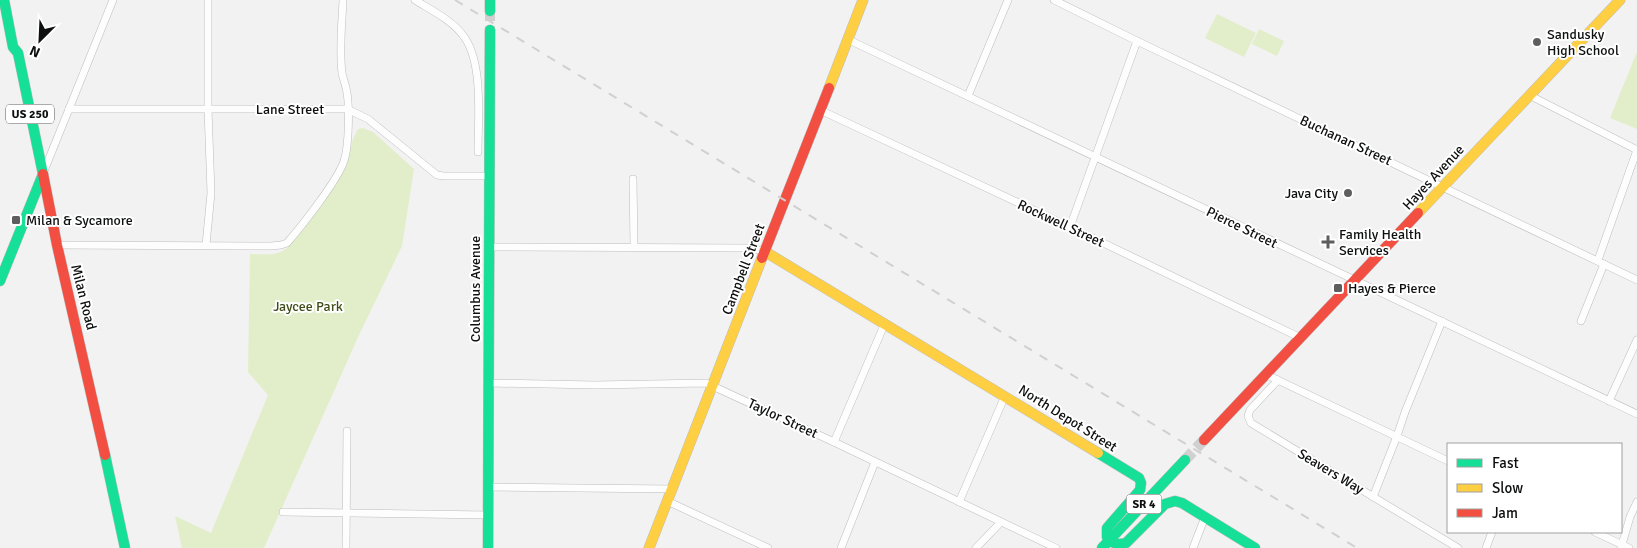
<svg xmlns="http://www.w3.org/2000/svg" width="1637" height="548" viewBox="0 0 1637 548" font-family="Signika,sans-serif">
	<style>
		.green { fill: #e2eec9 }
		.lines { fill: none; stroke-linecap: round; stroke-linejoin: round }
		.secondary-tunnel { stroke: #d0d0d0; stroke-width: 10; stroke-dasharray: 10 5; stroke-linecap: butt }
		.primary-tunnel { stroke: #d0d0d0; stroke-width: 11; stroke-dasharray: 11 5.5; stroke-linecap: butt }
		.street-casing { stroke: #bdbdbd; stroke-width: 8 }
		.fast-casing { stroke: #bdbdbd; stroke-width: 11 }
		.slow-casing { stroke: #bdbdbd; stroke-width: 11 }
		.jam-casing { stroke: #bdbdbd; stroke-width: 11 }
		.street { stroke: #fdfdfd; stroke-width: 7 }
		.fast { stroke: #16e098; stroke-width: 10 }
		.slow { stroke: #ffcf43; stroke-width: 10 }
		.jam { stroke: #f24e42; stroke-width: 10 }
		.rail { stroke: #d0d0d0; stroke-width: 2; stroke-dasharray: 9 9; stroke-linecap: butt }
		.poi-dot { fill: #5e5e5e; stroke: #fff; stroke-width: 2 }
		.labels { text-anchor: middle; stroke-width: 4; stroke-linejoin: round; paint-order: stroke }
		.shield { fill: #fff; stroke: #565757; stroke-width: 1 }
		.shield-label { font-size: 12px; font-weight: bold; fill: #0e0f0f }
		.poi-label { font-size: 14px; fill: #0e0f0f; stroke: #fff; text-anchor: start }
		.street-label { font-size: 14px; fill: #0e0f0f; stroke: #fff }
		.park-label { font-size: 14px; fill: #3f4e18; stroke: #fff }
	</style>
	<rect width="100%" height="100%" fill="#f2f2f2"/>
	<g class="green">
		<polygon points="1217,14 1256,33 1244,57 1205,38"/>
		<polygon points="1259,29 1284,41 1277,56 1252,44"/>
		<polygon points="1637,52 1637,129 1610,118"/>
		<path d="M363,128l10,4 41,37 -12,77 -43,89 -95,213h-82l-7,-32 36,17 57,-138 -20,-23 2,-118c14,0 28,3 38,-7l56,-76 9,-32 5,-10z"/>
	</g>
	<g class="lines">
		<polyline class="secondary-tunnel" points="490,11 490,30"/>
		<polyline class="primary-tunnel" points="1185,460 1204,440"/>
		<defs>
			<g id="street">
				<path d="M415,0c16,10 35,19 47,34 22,26 16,85 16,118"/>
				<polyline points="1054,0 1137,41 1637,280"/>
				<polyline points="847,39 1637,414"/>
				<polyline points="1529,95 1637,150"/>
				<polyline points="968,96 1008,0"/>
				<polyline points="69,109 347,109 368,119 437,175 444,176 489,176"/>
				<polyline points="820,110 1070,227 1301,338"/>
				<polyline points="44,171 113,0"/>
				<polyline points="633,179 634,247"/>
				<polyline points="1070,227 1137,41"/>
				<path d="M57,245l214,1 10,-1 6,-2c14,-16 51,-63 57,-82 5,-15 6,-58 2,-73 -1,-5 -3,-10 -4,-15 -3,-24 0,-49 1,-73"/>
				<polyline points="206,245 211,193 208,109 208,0"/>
				<polyline points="489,247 748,248 764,251"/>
				<polyline points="1598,260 1637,150"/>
				<polyline points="1581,321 1604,264"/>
				<polyline points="1267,375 1448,461"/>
				<polyline points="1278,380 1250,410 1248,416 1251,423 1458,548"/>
				<polyline points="489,383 595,385 706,383 834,442 1056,548"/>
				<polyline points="1609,401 1637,340"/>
				<polyline points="834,442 885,323"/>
				<polyline points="488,487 672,489"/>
				<polyline points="1373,497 1397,436 1405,412 1442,321"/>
				<polyline points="667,501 768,548"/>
				<polyline points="959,502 1005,396"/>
				<polyline points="283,512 488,515"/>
				<polyline points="1595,532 1629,548"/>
				<polyline points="346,548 347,431"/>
				<polyline points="841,548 875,462"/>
				<polyline points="976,548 1001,522"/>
				<polyline points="1193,548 1205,517"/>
				<polyline points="1486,548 1492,532"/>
				<polyline points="1621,548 1630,517 1637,502"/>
			</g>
			<g id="fast">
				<polyline points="490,0 490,11"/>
				<polyline points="0,281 43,174 18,53 13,47 4,0"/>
				<path d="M1098,453l41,25 2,5 -1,7 -33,38v9c5,7 11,8 19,6l39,-39 10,-3 7,2 73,45"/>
				<polyline points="105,455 125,548"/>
				<polyline points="488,548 490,30"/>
				<polyline points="1102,548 1185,460"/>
			</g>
			<g id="slow">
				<polyline points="829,88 863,0"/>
				<polyline points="1418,213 1620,0"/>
				<polyline points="764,251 1098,453"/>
				<polyline points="649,548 762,258"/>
			</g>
			<g id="jam">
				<polyline points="43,174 57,245 105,455"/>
				<polyline points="762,258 829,88"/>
				<polyline points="1204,440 1418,213"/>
			</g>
		</defs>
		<use href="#street" class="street-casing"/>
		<use href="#fast" class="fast-casing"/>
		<use href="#slow" class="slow-casing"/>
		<use href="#jam" class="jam-casing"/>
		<use href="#street" class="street"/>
		<use href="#fast" class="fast"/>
		<use href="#slow" class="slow"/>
		<use href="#jam" class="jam"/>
		<polyline class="rail" points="455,0 1357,548"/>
	</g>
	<g class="poi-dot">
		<circle cx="1537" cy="42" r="5"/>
		<circle cx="1348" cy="193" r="5"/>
		<rect x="11" y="215" width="10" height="10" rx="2.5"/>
		<path d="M1325.5 234.5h5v5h5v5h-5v5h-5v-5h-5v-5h5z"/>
		<rect x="1333" y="283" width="10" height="10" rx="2.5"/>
	</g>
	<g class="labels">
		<g class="shield">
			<rect x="6" y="104.5" width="48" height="19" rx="4"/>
			<rect x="1126.5" y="494.5" width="35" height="19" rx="4"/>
		</g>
		<g class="shield-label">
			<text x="30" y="118">US 250</text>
			<text x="1144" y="508">SR 4</text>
		</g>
		<g class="poi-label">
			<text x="1547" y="39">Sandusky<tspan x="1547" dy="16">High School</tspan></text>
			<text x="1338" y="198" text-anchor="end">Java City</text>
			<text x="26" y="225">Milan &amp; Sycamore</text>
			<text x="1339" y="239">Family Health<tspan x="1339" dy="16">Services</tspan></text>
			<text x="1348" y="293">Hayes &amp; Pierce</text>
		</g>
		<g class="street-label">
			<text x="290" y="114">Lane Street</text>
			<text transform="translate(1346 140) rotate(25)" y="5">Buchanan Street</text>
			<text transform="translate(1433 177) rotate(-47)" y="5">Hayes Avenue</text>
			<text transform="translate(1061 223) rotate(25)" y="5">Rockwell Street</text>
			<text transform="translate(1242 227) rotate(26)" y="5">Pierce Street</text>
			<text transform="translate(743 269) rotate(-69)" y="5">Campbell Street</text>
			<text transform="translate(475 289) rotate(-90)" y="5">Columbus Avenue</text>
			<text transform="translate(84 297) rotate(76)" y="5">Milan Road</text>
			<text transform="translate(783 418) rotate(25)" y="5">Taylor Street</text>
			<text transform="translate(1068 418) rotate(32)" y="5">North Depot Street</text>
			<text transform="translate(1331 471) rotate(31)" y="5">Seavers Way</text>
		</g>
		<g class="park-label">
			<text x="308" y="311">Jaycee Park</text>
		</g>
	</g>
	<rect x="1447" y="443" width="175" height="90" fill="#ffffff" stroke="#9f9f9f"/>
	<rect x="1457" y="459" width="25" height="8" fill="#16e098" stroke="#9f9f9f"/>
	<text x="1492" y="468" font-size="15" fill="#0e0f0f">Fast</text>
	<rect x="1457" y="484" width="25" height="8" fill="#ffcf43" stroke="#9f9f9f"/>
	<text x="1492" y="493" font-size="15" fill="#0e0f0f">Slow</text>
	<rect x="1457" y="509" width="25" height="8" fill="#f24e42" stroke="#9f9f9f"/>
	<text x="1492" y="518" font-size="15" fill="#0e0f0f">Jam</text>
	<g transform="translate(40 40) rotate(204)" stroke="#ffffff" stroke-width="4" paint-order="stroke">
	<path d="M0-4L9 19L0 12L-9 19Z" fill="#0e0f0f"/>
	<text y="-8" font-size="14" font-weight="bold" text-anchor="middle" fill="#0e0f0f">N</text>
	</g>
</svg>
